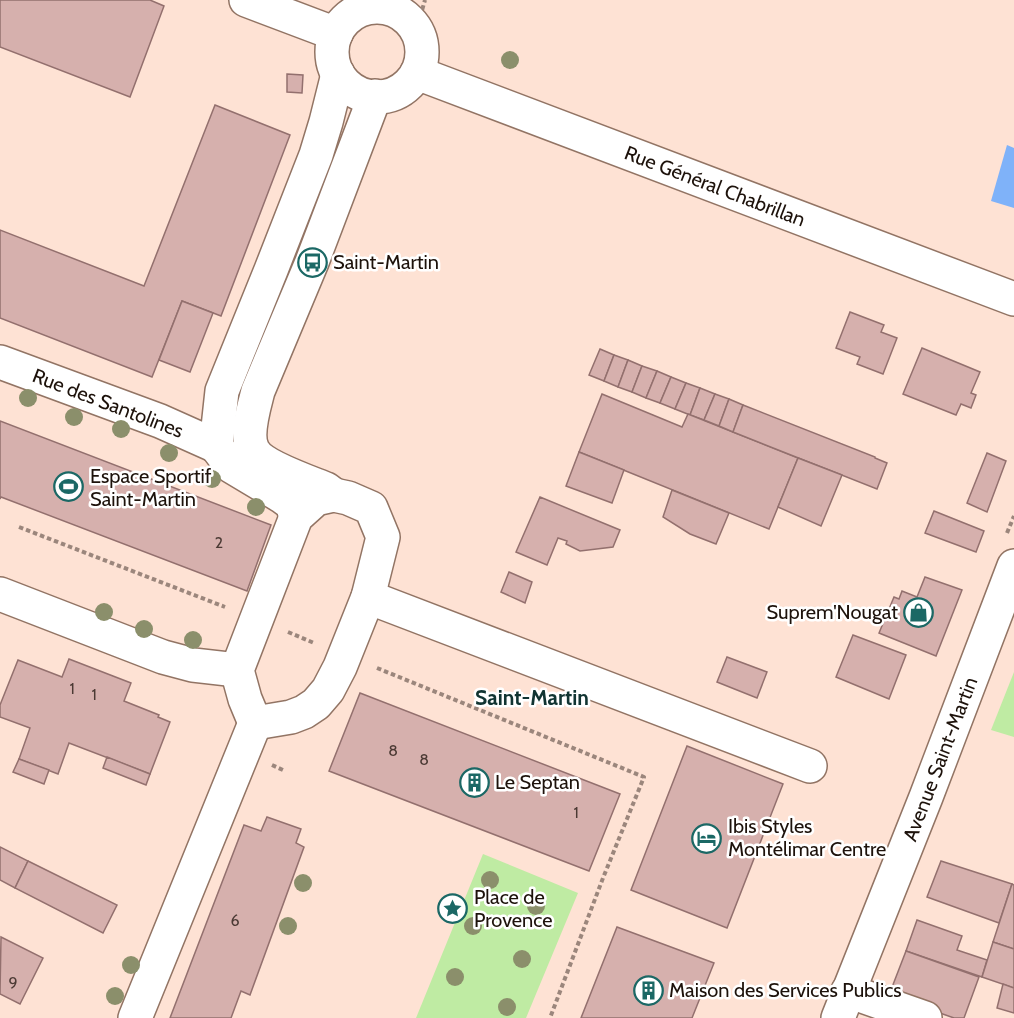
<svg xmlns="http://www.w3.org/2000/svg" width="1014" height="1018" viewBox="0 0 1014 1018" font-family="Cabin,sans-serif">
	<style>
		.green { fill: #bfeba3 }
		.water { fill: #7fb2f9 }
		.building { fill: #d6b0ad; stroke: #93706e; stroke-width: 1.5 }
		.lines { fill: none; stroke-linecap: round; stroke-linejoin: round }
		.minor-casing { stroke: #927464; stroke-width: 36 }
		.secondary-casing { stroke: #927464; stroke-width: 36 }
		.path { stroke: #9b867c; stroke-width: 4; stroke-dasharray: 4.5 3; stroke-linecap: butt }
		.minor { stroke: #fff; stroke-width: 33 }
		.secondary { stroke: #fff; stroke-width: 33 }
		.tree { fill: #8b8f6b }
		.labels { text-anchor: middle; stroke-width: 5; stroke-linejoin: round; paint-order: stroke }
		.number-label { font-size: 16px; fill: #4b3a34 }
		.street-label { font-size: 20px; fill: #1d120b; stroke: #fff }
		.poi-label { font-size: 20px; fill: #1d120b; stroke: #fff; text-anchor: start }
		.neighbourhood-label { font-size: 21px; font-weight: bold; fill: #113432; stroke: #fff }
	</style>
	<rect width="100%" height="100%" fill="#fee2d4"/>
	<g class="green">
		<polygon points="1014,672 1014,737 991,730"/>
		<polygon points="483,854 578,893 526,1018 416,1018"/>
	</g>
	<polygon class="water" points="1007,145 1014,148 1014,208 991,201"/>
	<g class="building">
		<polygon points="0,0 150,0 164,6 130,97 0,47"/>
		<polygon points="287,74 303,75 302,93 287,92"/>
		<polygon points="215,105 290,135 221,316 182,301 152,377 0,318 0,230 144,286"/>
		<polygon points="182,301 213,313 190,372 159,360"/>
		<polygon points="850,312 884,325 881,332 897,338 883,374 857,364 860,357 836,348"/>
		<polygon points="922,348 980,372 971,393 976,395 971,408 961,404 956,415 903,394"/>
		<polygon points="600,349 614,355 604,381 589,375"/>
		<polygon points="614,355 628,360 618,387 604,381"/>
		<polygon points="628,360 642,366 632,392 618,387"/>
		<polygon points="642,366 657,371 646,398 632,392"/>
		<polygon points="657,371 671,377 660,403 646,398"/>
		<polygon points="671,377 686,383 675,409 660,403"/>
		<polygon points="686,383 700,388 690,415 675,409"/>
		<polygon points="700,388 715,394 704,420 690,415"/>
		<polygon points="602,394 682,427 688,414 798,458 769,529 579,452"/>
		<polygon points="715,394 729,399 719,426 704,420"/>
		<polygon points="729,399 743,405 733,432 719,426"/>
		<polygon points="743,405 875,457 875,458 887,463 877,489 733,432"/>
		<polygon points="0,421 271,525 247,591 1,497 0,499"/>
		<polygon points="579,452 624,470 612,503 566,486"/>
		<polygon points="987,453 1006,461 987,512 967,503"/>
		<polygon points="798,458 842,475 821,526 778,507"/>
		<polygon points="672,490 729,513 716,544 690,534 663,517"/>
		<polygon points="540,497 620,530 613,547 580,551 566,544 567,541 558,538 547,565 516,552"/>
		<polygon points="934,511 984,531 976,552 925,533"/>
		<polygon points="509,572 532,582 525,603 501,592"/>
		<polygon points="925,577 962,590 936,656 879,633 894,597 899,599 902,591 917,597"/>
		<polygon points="853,635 906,655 889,699 836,677"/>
		<polygon points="727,657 767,672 757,698 717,682"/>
		<polygon points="69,659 131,683 124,701 159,715 158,717 170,722 150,774 69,743 58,774 19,759 30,728 0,717 0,705 18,660 62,677"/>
		<polygon points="360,693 620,794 589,871 329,771"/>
		<polygon points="687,746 783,784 727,928 631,890"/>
		<polygon points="107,757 150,774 146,785 103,768"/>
		<polygon points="19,759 49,770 44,784 13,772"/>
		<polygon points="267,817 301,829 296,843 304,847 250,995 241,991 231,1018 170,1018 244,825 261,831"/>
		<polygon points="0,847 28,861 15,888 0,880"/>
		<polygon points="28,861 117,905 103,933 15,888"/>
		<polygon points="941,861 1012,884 999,923 927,897"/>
		<polygon points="1012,884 1014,885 1014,949 993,942"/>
		<polygon points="917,920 962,936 957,950 987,960 982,977 906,951"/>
		<polygon points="617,927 714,963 692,1018 581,1018"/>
		<polygon points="1,937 43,958 20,1004 0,994"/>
		<polygon points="993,942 1014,949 1014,988 982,977"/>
		<polygon points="906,951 979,977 964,1018 954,1018 889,995"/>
		<polygon points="1003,984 1014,988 1014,1013 997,1008"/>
	</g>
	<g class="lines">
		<defs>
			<g id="minor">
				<polyline points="246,0 336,34"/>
				<circle cx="377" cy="52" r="45"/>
				<polyline points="417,73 1014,299"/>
				<polyline points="0,362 160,421 216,446"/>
				<polygon points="334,495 348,498 371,508 383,537 368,597 340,667 328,690 316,704 304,712 291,717 255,723 245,699 237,670 296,517 316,499"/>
				<path d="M334,495l-8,-6c-17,-7 -65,-23 -73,-39 -8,-15 1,-43 5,-59l54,-129 63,-166"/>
				<polyline points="296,517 292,504 281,496 231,466 216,446 222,391 271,270 316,155 326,122 338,74"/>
				<polyline points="0,594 163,657 193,665 237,670"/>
				<polyline points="368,597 810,766"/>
				<polyline points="848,991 925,1018"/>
				<polyline points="135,1018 255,723"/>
			</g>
			<polyline id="secondary" points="838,1018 926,797 1014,566"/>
		</defs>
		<use href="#minor" class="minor-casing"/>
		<use href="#secondary" class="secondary-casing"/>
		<g class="path">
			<path d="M387,0c18,7 35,24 40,43"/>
			<polyline points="418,24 425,0"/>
			<polyline points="19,527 225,607"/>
			<polyline points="1007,533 1014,516"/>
			<polyline points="288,632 314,643"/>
			<polyline points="377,668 644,777 603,878 550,1018"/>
			<polyline points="272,765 285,771"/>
		</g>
		<use href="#minor" class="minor"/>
		<use href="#secondary" class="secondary"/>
	</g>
	<g class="tree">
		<circle cx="510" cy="60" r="9"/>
		<circle cx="28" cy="398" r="9"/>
		<circle cx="74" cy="417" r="9"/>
		<circle cx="121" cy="429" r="9"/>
		<circle cx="169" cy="453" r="9"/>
		<circle cx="212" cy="479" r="9"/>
		<circle cx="256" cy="507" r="9"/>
		<circle cx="104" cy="612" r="9"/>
		<circle cx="144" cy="629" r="9"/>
		<circle cx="193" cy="640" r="9"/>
		<circle cx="490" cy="880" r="9"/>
		<circle cx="303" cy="883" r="9"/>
		<circle cx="536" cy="906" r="9"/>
		<circle cx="288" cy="926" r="9"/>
		<circle cx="473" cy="926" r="9"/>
		<circle cx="522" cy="959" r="9"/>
		<circle cx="131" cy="965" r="9"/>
		<circle cx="455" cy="977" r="9"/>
		<circle cx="115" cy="996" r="9"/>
		<circle cx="507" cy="1007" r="9"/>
	</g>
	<defs>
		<symbol id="bus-ring" viewBox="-11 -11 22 22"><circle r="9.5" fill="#fff" stroke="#1b6865" stroke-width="1.5"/><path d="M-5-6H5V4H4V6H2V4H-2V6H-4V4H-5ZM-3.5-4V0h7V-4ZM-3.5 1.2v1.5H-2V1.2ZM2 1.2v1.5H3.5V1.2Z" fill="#1b6865"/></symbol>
		<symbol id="stadium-ring" viewBox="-11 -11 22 22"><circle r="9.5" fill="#fff" stroke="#1b6865" stroke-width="1.5"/><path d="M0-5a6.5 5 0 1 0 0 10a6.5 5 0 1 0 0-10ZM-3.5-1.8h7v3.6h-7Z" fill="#1b6865"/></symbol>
		<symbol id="shop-ring" viewBox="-11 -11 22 22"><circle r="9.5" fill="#fff" stroke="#1b6865" stroke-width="1.5"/><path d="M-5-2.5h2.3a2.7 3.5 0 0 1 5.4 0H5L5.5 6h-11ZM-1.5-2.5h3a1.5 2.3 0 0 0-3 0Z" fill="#1b6865"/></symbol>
		<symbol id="building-ring" viewBox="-11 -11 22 22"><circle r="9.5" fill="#fff" stroke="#1b6865" stroke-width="1.5"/><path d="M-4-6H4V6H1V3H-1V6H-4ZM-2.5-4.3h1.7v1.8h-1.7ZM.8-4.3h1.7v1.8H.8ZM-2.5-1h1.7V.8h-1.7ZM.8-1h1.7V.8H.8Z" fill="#1b6865"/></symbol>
		<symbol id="hotel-ring" viewBox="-11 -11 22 22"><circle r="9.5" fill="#fff" stroke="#1b6865" stroke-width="1.5"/><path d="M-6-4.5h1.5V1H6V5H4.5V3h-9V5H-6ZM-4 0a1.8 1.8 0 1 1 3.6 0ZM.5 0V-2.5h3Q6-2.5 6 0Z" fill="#1b6865"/></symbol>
		<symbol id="sight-ring" viewBox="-11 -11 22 22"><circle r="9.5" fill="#fff" stroke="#1b6865" stroke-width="1.5"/><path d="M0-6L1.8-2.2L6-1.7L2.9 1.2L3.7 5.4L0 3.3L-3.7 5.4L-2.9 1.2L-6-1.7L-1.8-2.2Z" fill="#1b6865"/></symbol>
	</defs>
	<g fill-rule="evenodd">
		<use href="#bus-ring" x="296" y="246" width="33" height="33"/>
		<use href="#stadium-ring" x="52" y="470" width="33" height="33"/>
		<use href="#shop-ring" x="902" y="596" width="33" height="33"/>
		<use href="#building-ring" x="458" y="766" width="33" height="33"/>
		<use href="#hotel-ring" x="690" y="822" width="33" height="33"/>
		<use href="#sight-ring" x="436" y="892" width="33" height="33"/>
		<use href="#building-ring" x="632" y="974" width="33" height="33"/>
	</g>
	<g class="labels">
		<g class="number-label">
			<text x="219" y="548">2</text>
			<text x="72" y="694">1</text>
			<text x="94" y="700">1</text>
			<text x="393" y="756">8</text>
			<text x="424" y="765">8</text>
			<text x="576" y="818">1</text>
			<text x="235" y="926">6</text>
			<text x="13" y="988">9</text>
		</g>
		<g class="street-label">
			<text transform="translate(715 186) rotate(21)" y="7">Rue Général Chabrillan</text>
			<text transform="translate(108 403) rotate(21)" y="7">Rue des Santolines</text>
			<text transform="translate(940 759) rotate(-69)" y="7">Avenue Saint-Martin</text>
		</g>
		<g class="poi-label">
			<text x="333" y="269">Saint-Martin</text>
			<text x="90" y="483">Espace Sportif<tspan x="90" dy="23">Saint-Martin</tspan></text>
			<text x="898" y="619" text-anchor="end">Suprem'Nougat</text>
			<text x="495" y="789">Le Septan</text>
			<text x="728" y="833">Ibis Styles<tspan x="728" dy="23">Montélimar Centre</tspan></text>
			<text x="474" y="904">Place de<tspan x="474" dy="23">Provence</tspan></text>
			<text x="669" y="997">Maison des Services Publics</text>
		</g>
		<g class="neighbourhood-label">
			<text x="532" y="705">Saint-Martin</text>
		</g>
	</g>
</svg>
